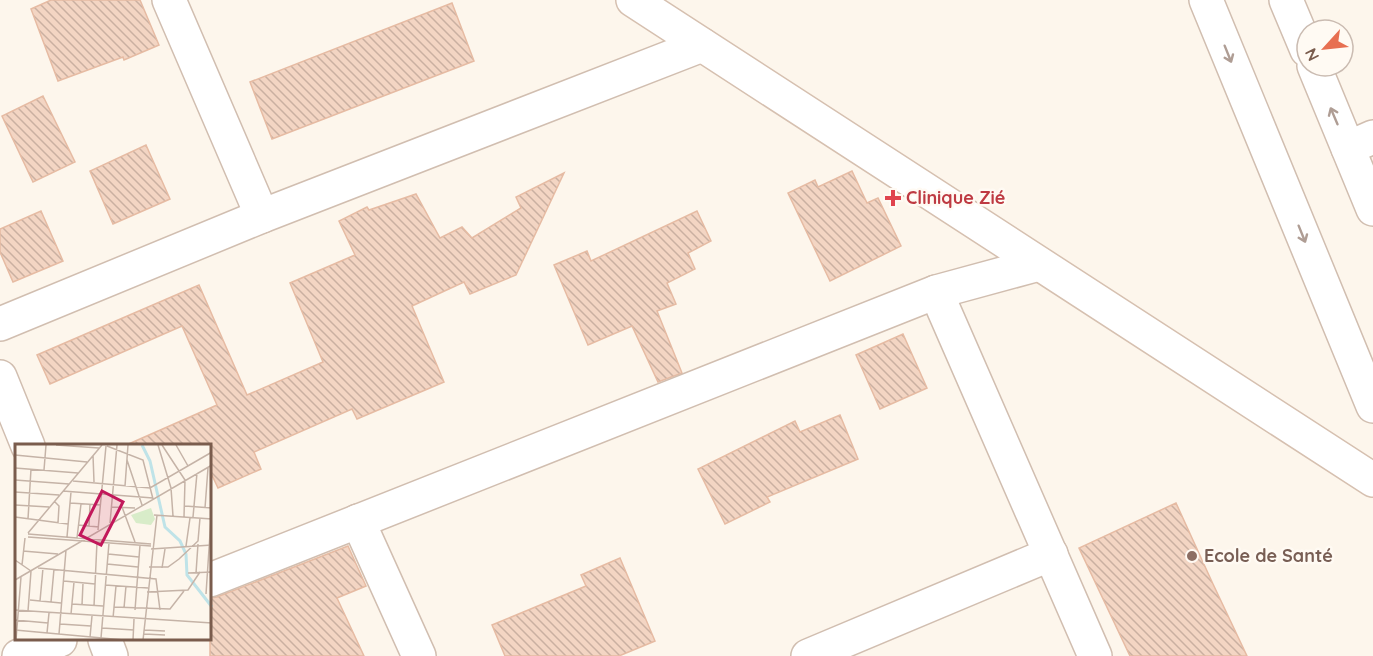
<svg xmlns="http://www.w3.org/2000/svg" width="1373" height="656" viewBox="0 0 1373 656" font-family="Quicksand,sans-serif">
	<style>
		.building { fill: url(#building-back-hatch); stroke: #e6bba3; stroke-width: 1.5 }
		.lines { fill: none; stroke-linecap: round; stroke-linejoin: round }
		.street-casing { stroke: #d1beb0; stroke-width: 36 }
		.secondary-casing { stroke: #d6c0b0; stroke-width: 36 }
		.street { stroke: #fff; stroke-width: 33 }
		.secondary { stroke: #fff; stroke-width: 33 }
		.oneway { stroke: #af9d94 }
		.health-dot { fill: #e0444e; stroke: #fffaf3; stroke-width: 2 }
		.education-dot { fill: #8d6e63; stroke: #fffaf3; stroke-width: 2 }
		.labels { text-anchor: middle; stroke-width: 5; stroke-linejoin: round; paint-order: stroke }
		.health-label { font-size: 18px; font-weight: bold; fill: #be3a42; stroke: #fffaf3; text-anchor: start }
		.education-label { font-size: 18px; font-weight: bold; fill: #785e54; stroke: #fffaf3; text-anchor: start }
		.inset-river { fill: none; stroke: #bfe3e8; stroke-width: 3 }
		.inset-road { fill: none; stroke: #c5b3a7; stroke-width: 1.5 }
		.view { fill: #c2185b; fill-opacity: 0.15; stroke: #c2185b; stroke-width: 3 }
		.inset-edge { fill: none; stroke: #7a5c4d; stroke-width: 3 }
	</style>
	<defs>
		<pattern id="building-back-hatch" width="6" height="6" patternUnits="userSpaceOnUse" patternTransform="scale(1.5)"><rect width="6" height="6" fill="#f3d5c3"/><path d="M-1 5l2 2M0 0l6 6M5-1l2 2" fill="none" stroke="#cab0a1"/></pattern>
	</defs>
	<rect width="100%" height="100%" fill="#fdf6ec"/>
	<g class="building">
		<polygon points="51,0 140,0 159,45 124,60 123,57 58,81 31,9"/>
		<polygon points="452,3 474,61 272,139 250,82"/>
		<polygon points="43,96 75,162 33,182 2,116"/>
		<polygon points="146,145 170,199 113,224 90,171"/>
		<polygon points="852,171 867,203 878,198 901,246 830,281 788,193 815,180 818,187"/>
		<polygon points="564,173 516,275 470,294 464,282 412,306 444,382 357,419 352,409 254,452 261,469 218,488 210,471 210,446 124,446 217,405 182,326 50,384 37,355 199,285 247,395 323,362 290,283 355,255 339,221 367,207 369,210 416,194 440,238 462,227 472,238 521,208 516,197"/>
		<polygon points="41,211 63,261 13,282 0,252 0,229"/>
		<polygon points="697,211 711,241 688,253 695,269 667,283 676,304 657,311 682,373 658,382 632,326 588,345 554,265 587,251 591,261"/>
		<polygon points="903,334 927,388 880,409 856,355"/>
		<polygon points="840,415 858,459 767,497 770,502 725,524 698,469 795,421 800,432"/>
		<polygon points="1176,503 1213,584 1247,656 1130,656 1079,548"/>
		<polygon points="348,546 366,586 337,598 364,656 210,656 210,598 217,597"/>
		<polygon points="620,558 655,641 619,656 505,656 492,625 586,586 581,575"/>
	</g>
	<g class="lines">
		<defs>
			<g id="street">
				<polyline points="169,0 262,216"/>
				<polyline points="1206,0 1373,406"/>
				<polyline points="1286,0 1307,50"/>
				<polyline points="1314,66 1373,209"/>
				<polyline points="1348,148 1373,137"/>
				<polyline points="936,292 1095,656"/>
				<polyline points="0,324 262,216 702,45"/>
				<polyline points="0,377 28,446"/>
				<polyline points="358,521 419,656"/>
				<polyline points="210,580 936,292 1039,264"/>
				<polyline points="105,640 111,656"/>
				<polyline points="19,656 60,640"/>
				<polyline points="808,656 1051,554"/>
			</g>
			<polyline id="secondary" points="633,0 1373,480"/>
		</defs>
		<use href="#street" class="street-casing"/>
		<use href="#secondary" class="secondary-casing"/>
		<use href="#street" class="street"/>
		<use href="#secondary" class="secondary"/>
	</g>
	<defs><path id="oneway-shaft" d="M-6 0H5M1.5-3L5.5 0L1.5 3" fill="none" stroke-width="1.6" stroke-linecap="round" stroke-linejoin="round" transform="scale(1.5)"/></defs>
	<g class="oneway">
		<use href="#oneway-shaft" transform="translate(1228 54) rotate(68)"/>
		<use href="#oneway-shaft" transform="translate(1334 116) rotate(-113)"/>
		<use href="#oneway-shaft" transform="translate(1302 234) rotate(68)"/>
	</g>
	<path class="health-dot" d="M890 189h6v6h6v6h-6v6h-6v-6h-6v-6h6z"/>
	<circle class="education-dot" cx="1192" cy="556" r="6"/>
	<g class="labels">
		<g class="health-label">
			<text x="906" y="204">Clinique Zié</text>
		</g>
		<g class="education-label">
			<text x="1204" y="562">Ecole de Santé</text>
		</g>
	</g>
	<g transform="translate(15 444)">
		<rect width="196" height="196" fill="#fdf6ec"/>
		<path d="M136,64l4,11 -4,6 -15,-2 -5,-8z" fill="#d8ecc9"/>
		<path class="inset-river" d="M127,1l8,16 15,66 15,14 6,13 1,21 25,32"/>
		<path class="inset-road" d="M41,1l43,3M143,1l13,43 2,28M147,1l23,35 -1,37M161,1l12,21M92,2l36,14 10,39M0,11l72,7M78,11l1,27M112,16l15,45M0,24l63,5M29,26l2,-25M0,36l54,4M58,37l77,7 62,-36M110,42l3,-41M48,47l90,7M0,48l44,3M39,57l5,5 -1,17M55,59l31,2M0,61l34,2M170,62l27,2M97,63l23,1M107,63l13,35M190,64l3,-40M139,71l58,4M0,73l53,7M178,73l4,-44M13,75l3,-50M95,79l7,-78M63,81l21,2M74,82l1,-22M83,86l8,-84M13,89l74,-88M13,90l123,10M13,93l123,9M52,93l4,-45M62,94l4,-34M171,102l4,-28M136,105l61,-4M8,107l35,3M93,110l31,3M0,116l16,11 -3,40M92,120l31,3M7,121l3,-27M134,123h19l11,-8 19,-18 2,-23M23,124l118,11 4,31M147,124l3,-19M173,129l24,-1M181,129l2,-29M0,136l197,-115M49,137l31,3M90,141l43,3M132,148l41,-2 12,-18M191,150l5,-75M15,156l31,3M25,157l3,-33M36,158l3,-33M57,160l31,2M67,161l1,-22M79,162l3,-64M99,163l56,2 14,-18M109,164l2,-22M0,166l197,13M120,166l5,-65M56,170l3,-32M98,174l3,-32M0,176l33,3M45,180l31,2M87,184l32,2M0,186l109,10M129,186l21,1M32,189l2,-20M44,190l7,-84M129,190l21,1M75,193l2,-21M86,194l8,-95M1,196l5,-63M118,196l1,-21M128,196l14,-125"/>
		<path class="view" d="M87,47l21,11 -22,43 -21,-10z"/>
		<rect width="196" height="196" class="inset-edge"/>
	</g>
	<g transform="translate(1325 48) rotate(243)"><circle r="28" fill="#fffaf3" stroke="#cabbb1" stroke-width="1.5"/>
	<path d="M0-4.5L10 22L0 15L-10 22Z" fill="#e76f51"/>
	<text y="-9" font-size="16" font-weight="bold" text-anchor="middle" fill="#7a5c4d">N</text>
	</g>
</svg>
